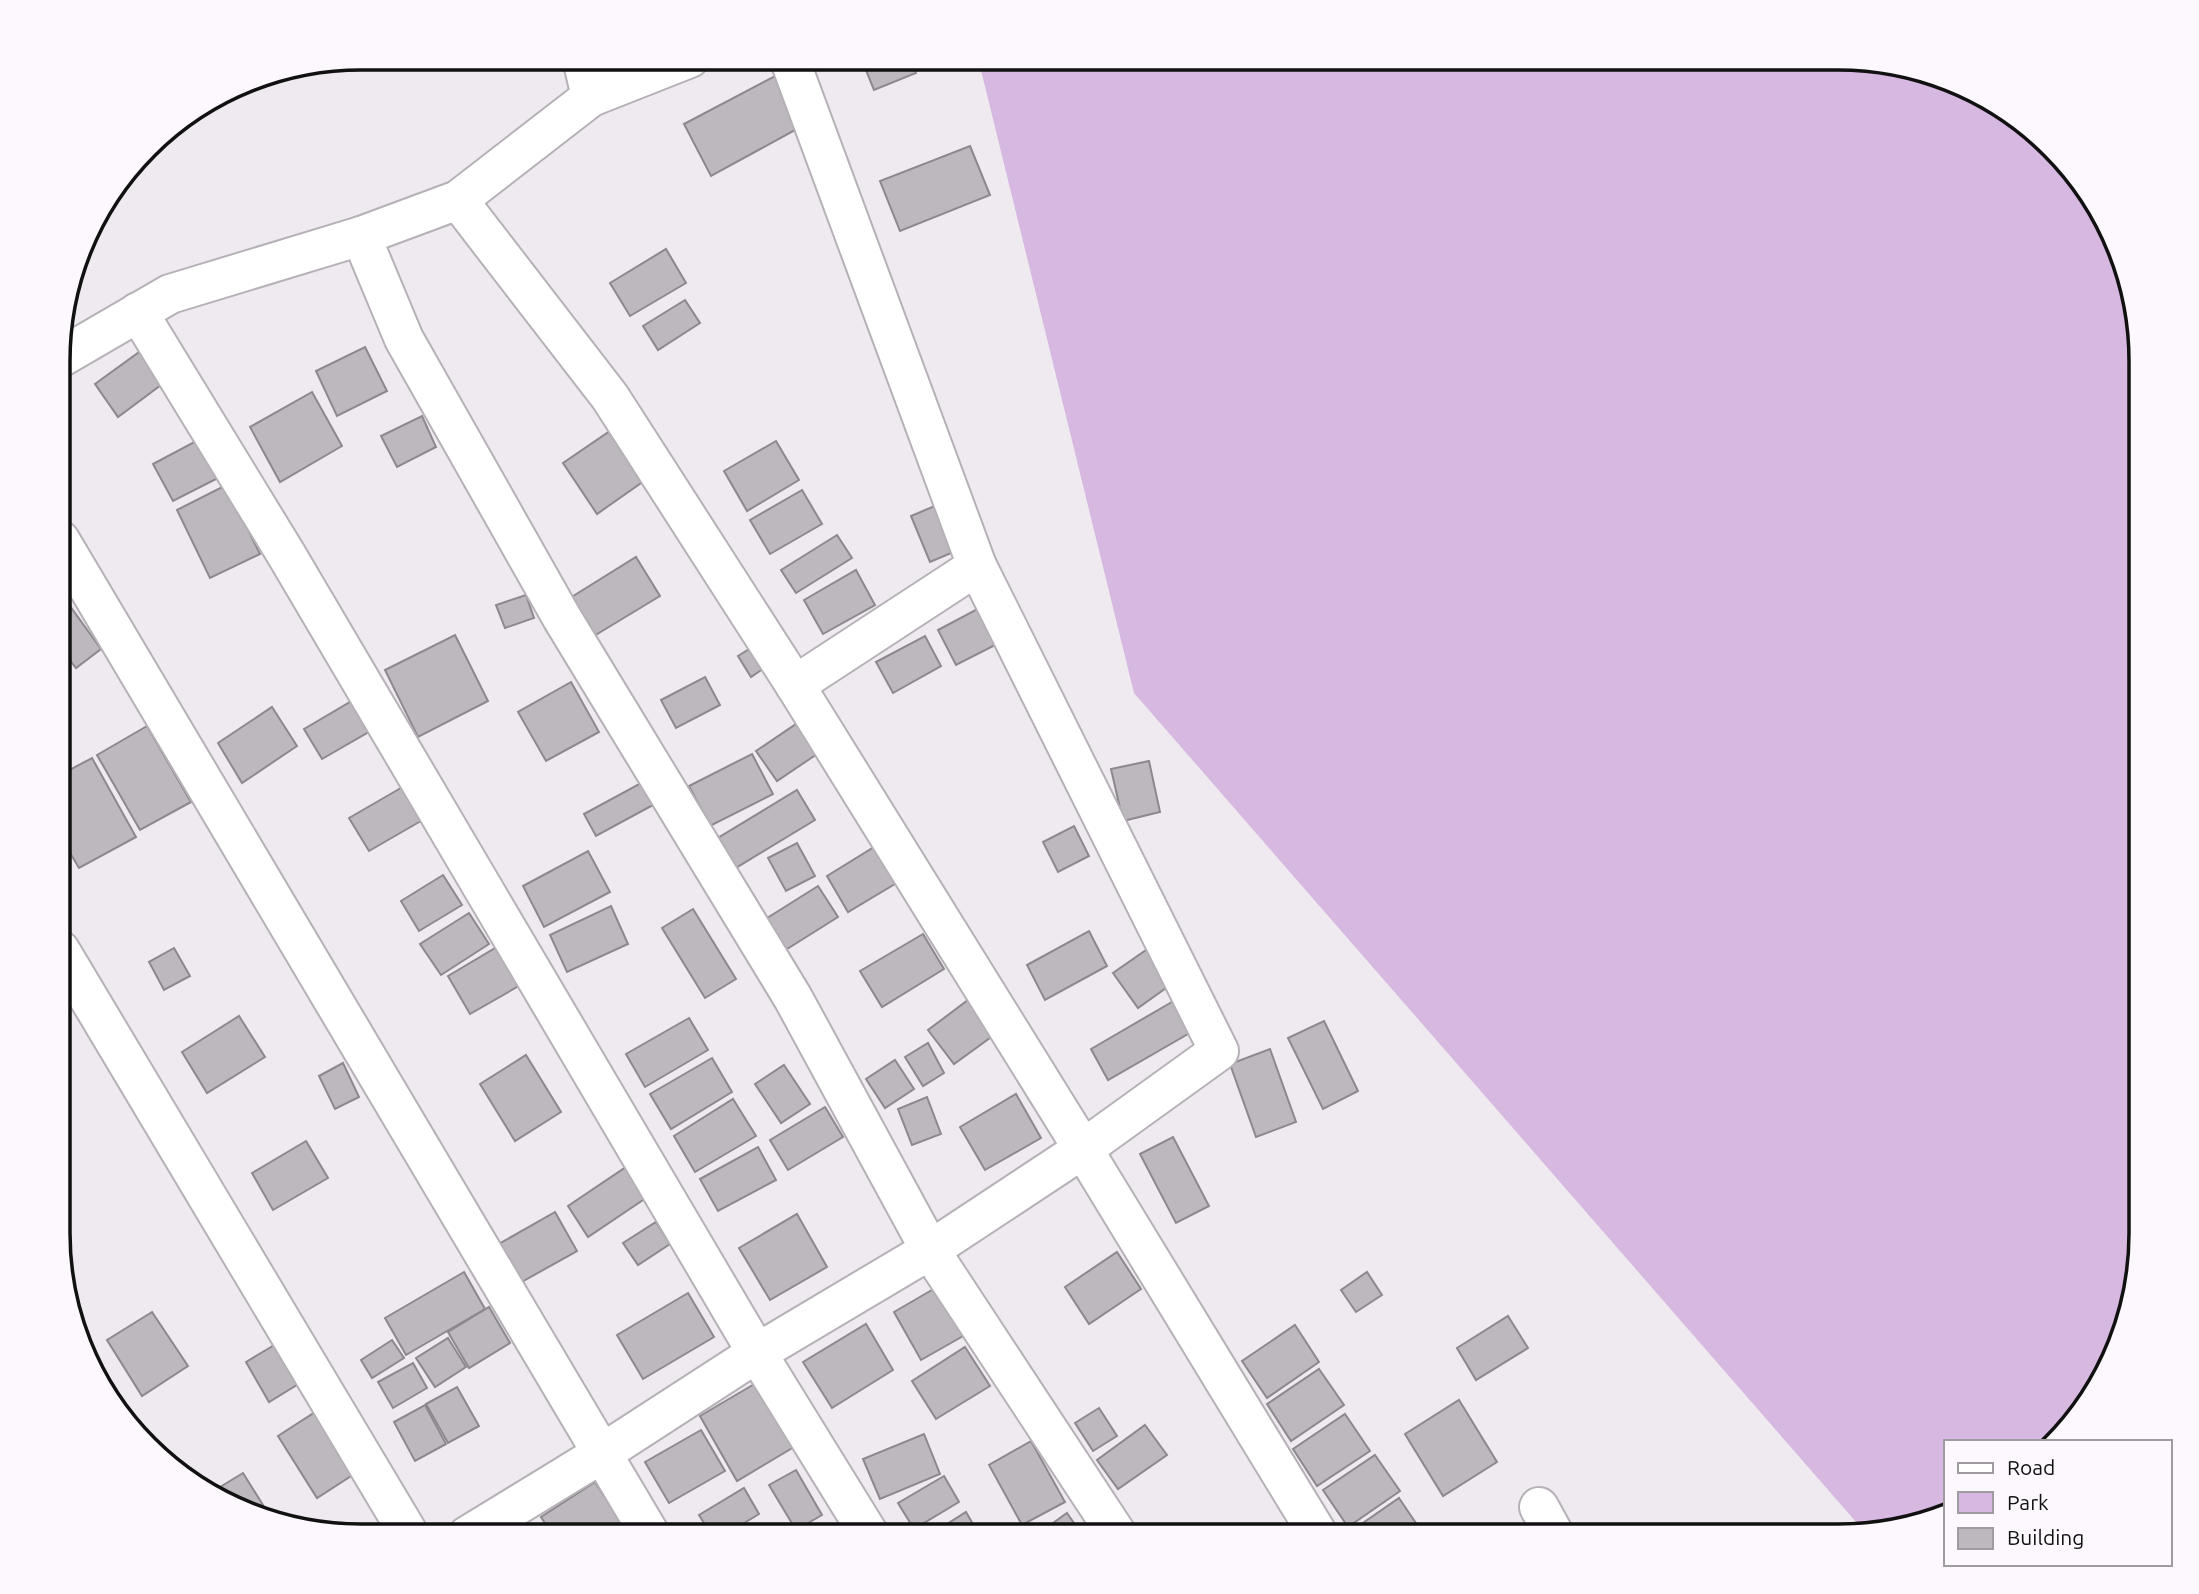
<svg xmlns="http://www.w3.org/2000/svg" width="2199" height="1594" viewBox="0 0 2199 1594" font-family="Ubuntu,sans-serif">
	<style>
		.green { fill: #d7b8e0 }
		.building { fill: #bcb8bd; stroke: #8c888d; stroke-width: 2 }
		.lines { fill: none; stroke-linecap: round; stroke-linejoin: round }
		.minor-casing { stroke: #b5b1b6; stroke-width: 42 }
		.minor { stroke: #fff; stroke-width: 38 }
		.rim { fill: none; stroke: #121112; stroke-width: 3.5 }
	</style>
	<rect width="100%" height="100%" fill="#efeaf0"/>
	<polygon class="green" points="978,58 1858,58 1936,74 2023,121 2110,226 2141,341 2141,1253 2125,1331 2078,1418 2049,1442 1945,1442 1945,1511 1863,1530 1134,693"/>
	<g class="building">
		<polygon points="861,58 910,58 916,73 874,90"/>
		<polygon points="779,74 806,124 711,176 684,124"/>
		<polygon points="970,146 990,195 900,231 880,181"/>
		<polygon points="666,249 686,283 630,316 610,283"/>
		<polygon points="685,300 700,323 658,350 643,326"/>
		<polygon points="365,347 387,391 337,416 316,371"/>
		<polygon points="142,350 165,382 118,417 95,384"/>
		<polygon points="312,392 342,446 280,482 250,427"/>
		<polygon points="422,416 436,447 397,467 381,436"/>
		<polygon points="610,431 644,481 597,514 563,463"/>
		<polygon points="198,440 218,478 173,501 153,464"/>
		<polygon points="776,441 799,480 747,511 724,471"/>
		<polygon points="226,485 260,554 210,578 177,510"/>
		<polygon points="802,490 822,524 770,554 750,520"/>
		<polygon points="937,505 956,551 930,562 911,516"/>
		<polygon points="837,535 852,558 796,593 781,570"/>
		<polygon points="636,557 660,596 594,636 570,598"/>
		<polygon points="856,570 875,605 823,634 804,600"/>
		<polygon points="526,595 534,618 505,628 496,605"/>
		<polygon points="70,606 101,649 76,668 60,648 60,613"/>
		<polygon points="983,606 1001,642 956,665 938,630"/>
		<polygon points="455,635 488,701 418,737 385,670"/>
		<polygon points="925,636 941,666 893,693 876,662"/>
		<polygon points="757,644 770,664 751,677 738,656"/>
		<polygon points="705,677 720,705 676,728 661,700"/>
		<polygon points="571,682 599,732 546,761 518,712"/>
		<polygon points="362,695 379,726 322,759 304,729"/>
		<polygon points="272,707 297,746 242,783 218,743"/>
		<polygon points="802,720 823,750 777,781 756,751"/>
		<polygon points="147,726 191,802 140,830 97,755"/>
		<polygon points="752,754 773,794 710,826 689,786"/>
		<polygon points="92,758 136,837 79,868 60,836 60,775"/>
		<polygon points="1149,761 1160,812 1123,821 1111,769"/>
		<polygon points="413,781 433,814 369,851 349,818"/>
		<polygon points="641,783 653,805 596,836 584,814"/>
		<polygon points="797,790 815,820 734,869 716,839"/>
		<polygon points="1074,826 1089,856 1058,872 1043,842"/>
		<polygon points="797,843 815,876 786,891 768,858"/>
		<polygon points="879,844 900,881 848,912 827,876"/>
		<polygon points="588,851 610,892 544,927 523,886"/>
		<polygon points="443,875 462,905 419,931 401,901"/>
		<polygon points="818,886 838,917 784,951 764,920"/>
		<polygon points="611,906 628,944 567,972 550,935"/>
		<polygon points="693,909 736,979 705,998 662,928"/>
		<polygon points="469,913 489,944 441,975 420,944"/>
		<polygon points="1089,931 1107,966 1045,1000 1027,965"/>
		<polygon points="923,934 944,969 882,1007 860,971"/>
		<polygon points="502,944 524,983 470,1014 448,976"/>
		<polygon points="174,948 190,976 164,990 149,962"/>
		<polygon points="1149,948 1173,983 1138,1008 1113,973"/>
		<polygon points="1177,999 1195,1030 1108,1080 1091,1049"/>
		<polygon points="968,1000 994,1035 954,1064 928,1030"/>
		<polygon points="239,1016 265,1057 207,1093 182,1052"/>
		<polygon points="689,1018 708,1050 645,1087 626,1054"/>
		<polygon points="1324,1021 1358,1091 1323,1109 1288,1038"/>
		<polygon points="928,1043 944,1073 923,1086 905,1057"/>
		<polygon points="1270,1049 1296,1122 1256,1137 1230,1064"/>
		<polygon points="526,1055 561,1112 515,1141 480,1084"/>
		<polygon points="712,1058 732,1092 671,1129 650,1094"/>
		<polygon points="895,1060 914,1089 885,1108 866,1079"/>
		<polygon points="343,1063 359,1097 335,1109 319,1076"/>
		<polygon points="784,1065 810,1104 781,1123 755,1084"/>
		<polygon points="1016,1094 1041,1138 985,1170 960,1127"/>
		<polygon points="927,1097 941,1134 912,1145 898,1109"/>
		<polygon points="733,1099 756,1136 695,1172 674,1136"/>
		<polygon points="825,1107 843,1137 788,1170 770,1140"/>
		<polygon points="1173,1137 1209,1206 1176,1223 1140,1154"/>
		<polygon points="306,1141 328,1178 273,1210 252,1173"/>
		<polygon points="758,1147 776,1180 718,1211 700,1179"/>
		<polygon points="626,1167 646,1198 588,1237 568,1206"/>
		<polygon points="555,1212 577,1251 511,1288 490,1249"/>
		<polygon points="797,1214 827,1267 770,1300 739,1248"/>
		<polygon points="656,1222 670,1244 638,1265 623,1243"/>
		<polygon points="1117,1252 1141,1289 1089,1324 1065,1287"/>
		<polygon points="464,1272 485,1309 406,1355 385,1318"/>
		<polygon points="1367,1272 1382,1295 1356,1312 1341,1290"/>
		<polygon points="937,1287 965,1335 921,1360 894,1312"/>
		<polygon points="688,1293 714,1337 643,1379 617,1335"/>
		<polygon points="489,1307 510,1343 469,1368 448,1332"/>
		<polygon points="152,1312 188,1366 142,1396 107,1340"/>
		<polygon points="1508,1316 1528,1348 1476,1380 1457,1348"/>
		<polygon points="866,1324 893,1370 832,1408 803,1362"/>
		<polygon points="1295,1325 1319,1362 1267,1398 1242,1361"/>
		<polygon points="448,1338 466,1367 435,1387 416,1358"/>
		<polygon points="392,1340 404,1358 372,1378 361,1360"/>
		<polygon points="281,1341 305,1380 269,1402 246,1362"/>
		<polygon points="965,1347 990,1386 936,1419 912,1381"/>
		<polygon points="413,1363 427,1388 393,1408 378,1382"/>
		<polygon points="1319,1369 1344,1405 1291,1441 1267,1404"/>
		<polygon points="756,1383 794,1447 737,1481 700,1416"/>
		<polygon points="457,1387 479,1426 448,1443 426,1404"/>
		<polygon points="1459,1400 1497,1462 1443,1496 1405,1434"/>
		<polygon points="425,1405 446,1444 415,1461 394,1422"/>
		<polygon points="323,1407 362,1469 317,1498 278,1436"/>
		<polygon points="1099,1408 1117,1436 1093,1451 1075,1423"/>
		<polygon points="1345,1414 1370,1451 1317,1486 1293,1449"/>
		<polygon points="1145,1425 1167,1455 1118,1489 1097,1460"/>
		<polygon points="701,1430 725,1471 669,1503 645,1462"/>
		<polygon points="924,1434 940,1474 880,1499 863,1459"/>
		<polygon points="1031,1441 1065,1502 1022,1525 989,1465"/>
		<polygon points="1375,1455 1400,1491 1348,1527 1323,1490"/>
		<polygon points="796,1470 822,1515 796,1530 769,1485"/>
		<polygon points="243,1473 263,1505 249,1514 212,1492"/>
		<polygon points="944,1476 959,1502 914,1529 898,1503"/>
		<polygon points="595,1482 625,1529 614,1536 553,1536 541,1517"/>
		<polygon points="744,1488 759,1514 723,1536 712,1536 699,1515"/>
		<polygon points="1399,1498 1424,1535 1348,1536 1347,1534"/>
		<polygon points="966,1512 980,1536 928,1536"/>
		<polygon points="1067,1513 1083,1536 1035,1536"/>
		<polygon points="838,1523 847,1536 819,1536"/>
		<polygon points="529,1525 537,1536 513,1536"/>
	</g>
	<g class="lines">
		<defs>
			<g id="minor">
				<polyline points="582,58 591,97"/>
				<polyline points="458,200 610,397 795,685 1083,1149 1319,1536"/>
				<polyline points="361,236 458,200 591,97 690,58"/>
				<polyline points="138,312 286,554 757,1353 870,1536"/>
				<polyline points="60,358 170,294 361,236 404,339 562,618 793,998 930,1250 1118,1536"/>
				<polyline points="60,540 651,1536"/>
				<polyline points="795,685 977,566"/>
				<polyline points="60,950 410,1536"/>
				<polyline points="1539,1507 1555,1536"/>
				<polyline points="467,1536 601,1454 757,1353 930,1250 1083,1149 1219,1051 977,566 789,58"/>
			</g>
		</defs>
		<use href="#minor" class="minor-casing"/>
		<use href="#minor" class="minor"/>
	</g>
	<path d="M0 0H2199V1594H0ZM361 70H1838A291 291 0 0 1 2129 361V1233A291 291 0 0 1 1838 1524H361A291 291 0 0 1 70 1233V361A291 291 0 0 1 361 70Z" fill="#fcf8fd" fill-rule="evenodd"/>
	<path class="rim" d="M361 70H1838A291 291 0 0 1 2129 361V1233A291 291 0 0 1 1838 1524H361A291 291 0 0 1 70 1233V361A291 291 0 0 1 361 70Z"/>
	<rect x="1944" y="1440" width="228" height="126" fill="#fcf8fd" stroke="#9e9c9f" stroke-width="2"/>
	<rect x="1958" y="1463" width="35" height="10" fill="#ffffff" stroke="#9e9c9f" stroke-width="2"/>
	<text x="2007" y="1475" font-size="21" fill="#121112">Road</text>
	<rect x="1958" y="1492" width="35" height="21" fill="#d7b8e0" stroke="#9e9c9f" stroke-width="2"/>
	<text x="2007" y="1510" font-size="21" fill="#121112">Park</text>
	<rect x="1958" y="1528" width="35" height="21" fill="#bcb8bd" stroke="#9e9c9f" stroke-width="2"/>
	<text x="2007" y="1545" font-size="21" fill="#121112">Building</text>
</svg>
